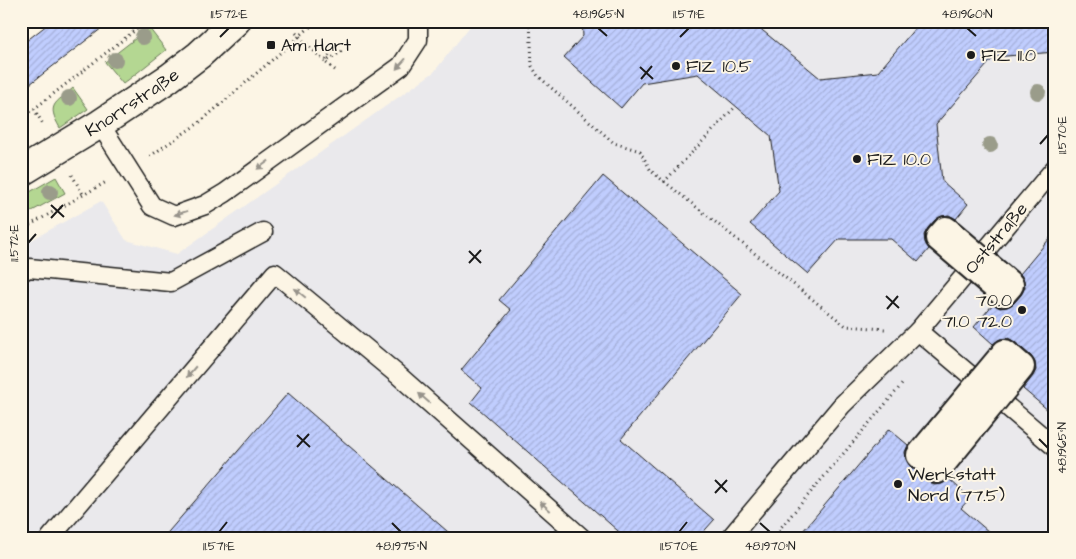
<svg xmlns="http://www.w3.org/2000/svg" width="1076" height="559" viewBox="0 0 1076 559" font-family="'Architects Daughter',sans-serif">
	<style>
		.built { fill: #eae9ec }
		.grass { fill: #b4d792; stroke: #687a57 }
		.building { fill: url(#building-hatch); stroke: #1c1c1c }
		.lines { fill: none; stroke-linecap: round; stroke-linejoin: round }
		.service-casing { stroke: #1c1c1c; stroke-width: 21 }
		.tertiary-casing { stroke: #1c1c1c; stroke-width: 31 }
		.path { stroke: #1c1c1c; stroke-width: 3; stroke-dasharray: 1 4; stroke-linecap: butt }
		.service { stroke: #fcf5e5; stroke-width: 18 }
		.tertiary { stroke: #fcf5e5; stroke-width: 28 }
		.pedestrian-bridge-casing { stroke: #1c1c1c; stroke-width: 30; stroke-linecap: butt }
		.pedestrian-bridge { stroke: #fcf5e5; stroke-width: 26 }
		.tree { fill: #9a9c8a }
		.oneway { fill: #97938b }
		.ticks { fill: none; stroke: #1c1c1c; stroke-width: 2 }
		.poi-dot { fill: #1c1c1c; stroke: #fcf5e5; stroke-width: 2 }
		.labels { text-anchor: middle; stroke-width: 4; stroke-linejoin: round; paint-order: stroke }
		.poi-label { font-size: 18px; fill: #1c1c1c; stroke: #fcf5e5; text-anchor: start }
		.street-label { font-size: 18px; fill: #1c1c1c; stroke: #fcf5e5 }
		.neatline { fill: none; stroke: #1c1c1c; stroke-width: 2 }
		.ticks-label { font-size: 12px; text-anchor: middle; fill: #1c1c1c }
	</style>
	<defs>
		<pattern id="building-hatch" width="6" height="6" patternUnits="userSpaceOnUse" patternTransform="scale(1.25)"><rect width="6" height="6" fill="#c0cdfe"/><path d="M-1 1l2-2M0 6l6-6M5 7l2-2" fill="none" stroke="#a4afd9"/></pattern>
	</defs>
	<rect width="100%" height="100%" fill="#fcf5e5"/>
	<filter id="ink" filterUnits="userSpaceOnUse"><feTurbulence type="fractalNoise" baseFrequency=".02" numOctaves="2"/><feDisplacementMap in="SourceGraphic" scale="10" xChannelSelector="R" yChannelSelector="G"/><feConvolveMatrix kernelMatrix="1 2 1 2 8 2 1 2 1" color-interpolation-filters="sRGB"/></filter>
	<g filter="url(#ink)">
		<polygon class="built" points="474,21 1055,21 1055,538 21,538 21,246 101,201 126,240 177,254 434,72"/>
		<g class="grass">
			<polygon points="149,28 166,50 123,84 105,62"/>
			<path d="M73,88l15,21 -28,19c-14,-24 -5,-24 13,-40z"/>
			<polygon points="56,177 65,193 21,217 21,197"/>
		</g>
		<g class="building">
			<polygon points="52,21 111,21 21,91 21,45"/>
			<polygon points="582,21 751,21 820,78 878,72 921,21 1055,21 1055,52 994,57 936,124 942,181 968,204 956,219 949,215 942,216 935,220 928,228 924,235 925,242 929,249 918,262 891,239 839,239 808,274 750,224 779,191 771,136 698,74 642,83 621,108 564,57 583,36"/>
			<polygon points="603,176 742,294 621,439 714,520 698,538 626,538 471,402 482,388 461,370 511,310 499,300"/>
			<polygon points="1055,232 1055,416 1023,389 1033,376 1036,370 1035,362 1031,356 1015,342 1008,338 1000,339 993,344 974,327 993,304 1000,308 1007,307 1014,303 1021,295 1025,287 1024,280 1020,274"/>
			<polygon points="288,393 455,538 163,538"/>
			<polygon points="889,429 908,445 905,452 906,459 910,466 927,481 934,485 942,484 949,479 970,498 961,508 996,538 797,538"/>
		</g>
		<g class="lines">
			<defs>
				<g id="service">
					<polyline points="100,124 152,206 174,216 205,205 225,193 401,66 418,40 418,21"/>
					<polyline points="21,272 29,268 171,282 263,232"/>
					<polyline points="918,331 1055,447"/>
					<polyline points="50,538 275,273 398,375 582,538"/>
					<polyline points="730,538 842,405 918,331 1055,168"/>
				</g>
				<g id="tertiary">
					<path id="s1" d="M21,172l79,-48 69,-46 30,-23 37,-34"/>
				</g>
			</defs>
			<use href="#service" class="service-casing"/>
			<use href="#tertiary" class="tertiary-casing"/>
			<g class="path">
				<polyline points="530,21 532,66 538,76 614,143 640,151 651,171 846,326 885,329"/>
				<polyline points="296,33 325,62 344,50"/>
				<polyline points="335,70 325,62 336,43"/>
				<polyline points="34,109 44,126"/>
				<polyline points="21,117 34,109 147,21"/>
				<polyline points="150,156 199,123 317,21"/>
				<polyline points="72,175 84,196"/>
				<polyline points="664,182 736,106"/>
				<polyline points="21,230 108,181"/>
				<polyline points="772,538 904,382"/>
			</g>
			<use href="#service" class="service"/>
			<use href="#tertiary" class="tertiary"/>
			<defs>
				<g id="pedestrian-bridge">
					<polygon points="946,230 1010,285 1003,293 939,238"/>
					<polygon points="1005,353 1021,367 937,470 920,455"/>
				</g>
			</defs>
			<use href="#pedestrian-bridge" class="pedestrian-bridge-casing"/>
			<use href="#pedestrian-bridge" class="pedestrian-bridge"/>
		</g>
		<g class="tree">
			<circle cx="143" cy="37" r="8"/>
			<circle cx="115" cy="60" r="8"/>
			<circle cx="1038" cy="92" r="8"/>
			<circle cx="69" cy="98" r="8"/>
			<circle cx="990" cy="145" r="8"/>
			<circle cx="50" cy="192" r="8"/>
		</g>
		<defs><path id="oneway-solid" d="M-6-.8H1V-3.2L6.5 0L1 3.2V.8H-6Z" transform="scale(1.25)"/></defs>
		<g class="oneway">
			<use href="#oneway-solid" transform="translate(401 64) rotate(132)"/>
			<use href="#oneway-solid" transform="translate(263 165) rotate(144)"/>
			<use href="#oneway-solid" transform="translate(181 213) rotate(162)"/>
			<use href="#oneway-solid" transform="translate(300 293) rotate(-140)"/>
			<use href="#oneway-solid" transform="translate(191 372) rotate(130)"/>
			<use href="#oneway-solid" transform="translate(424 398) rotate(-139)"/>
			<use href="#oneway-solid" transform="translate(545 506) rotate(-139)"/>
		</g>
	</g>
	<path class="ticks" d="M598,28l9,8M967,28l9,8M220,37l9,-9M680,37l9,-9M640,67l13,12M641,79l11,-13M1040,144l8,-9M51,205l13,12M51,218l12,-13M28,243l8,-9M469,251l12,12M469,263l12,-13M886,296l13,12M887,309l11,-13M297,435l13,12M1039,439l9,9M297,447l12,-13M715,480l12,12M715,493l12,-13M392,523l9,9M760,523l10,9M219,532l8,-10M679,532l8,-10"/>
	<g class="poi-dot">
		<rect x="266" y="40" width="10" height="10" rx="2.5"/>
		<circle cx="971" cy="55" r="5"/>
		<circle cx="676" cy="66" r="5"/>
		<circle cx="857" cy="159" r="5"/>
		<circle cx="1022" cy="310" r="5"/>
		<circle cx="898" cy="484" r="5"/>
	</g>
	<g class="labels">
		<g class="poi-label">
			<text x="281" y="51">Am Hart</text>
			<text x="981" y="61">FIZ 11.0</text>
			<text x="686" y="72">FIZ 10.5</text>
			<text x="867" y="165">FIZ 10.0</text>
			<text x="1012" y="306" text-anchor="end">70.0<tspan x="1012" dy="21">71.0 72.0</tspan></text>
			<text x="908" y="480">Werkstatt<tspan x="908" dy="21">Nord (77.5)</tspan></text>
		</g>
		<g class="street-label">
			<text dy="6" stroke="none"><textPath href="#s1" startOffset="131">Knorrstraße</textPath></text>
			<text transform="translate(996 238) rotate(-50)" y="6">Oststraße</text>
		</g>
	</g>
	<rect width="1076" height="559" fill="none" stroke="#fcf5e5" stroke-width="55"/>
	<rect x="28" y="28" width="1020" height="504" class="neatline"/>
	<g class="ticks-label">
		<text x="229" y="18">11.572°E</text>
		<text x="598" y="18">48.1965°N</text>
		<text x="689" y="18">11.571°E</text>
		<text x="967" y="18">48.1960°N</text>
		<text transform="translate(1062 135) rotate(-90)" y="4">11.570°E</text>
		<text transform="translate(14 243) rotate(-90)" y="4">11.572°E</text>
		<text transform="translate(1062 448) rotate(-90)" y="4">48.1965°N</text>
		<text x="219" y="550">11.571°E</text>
		<text x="401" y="550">48.1975°N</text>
		<text x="679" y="550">11.570°E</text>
		<text x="770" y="550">48.1970°N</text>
	</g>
</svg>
